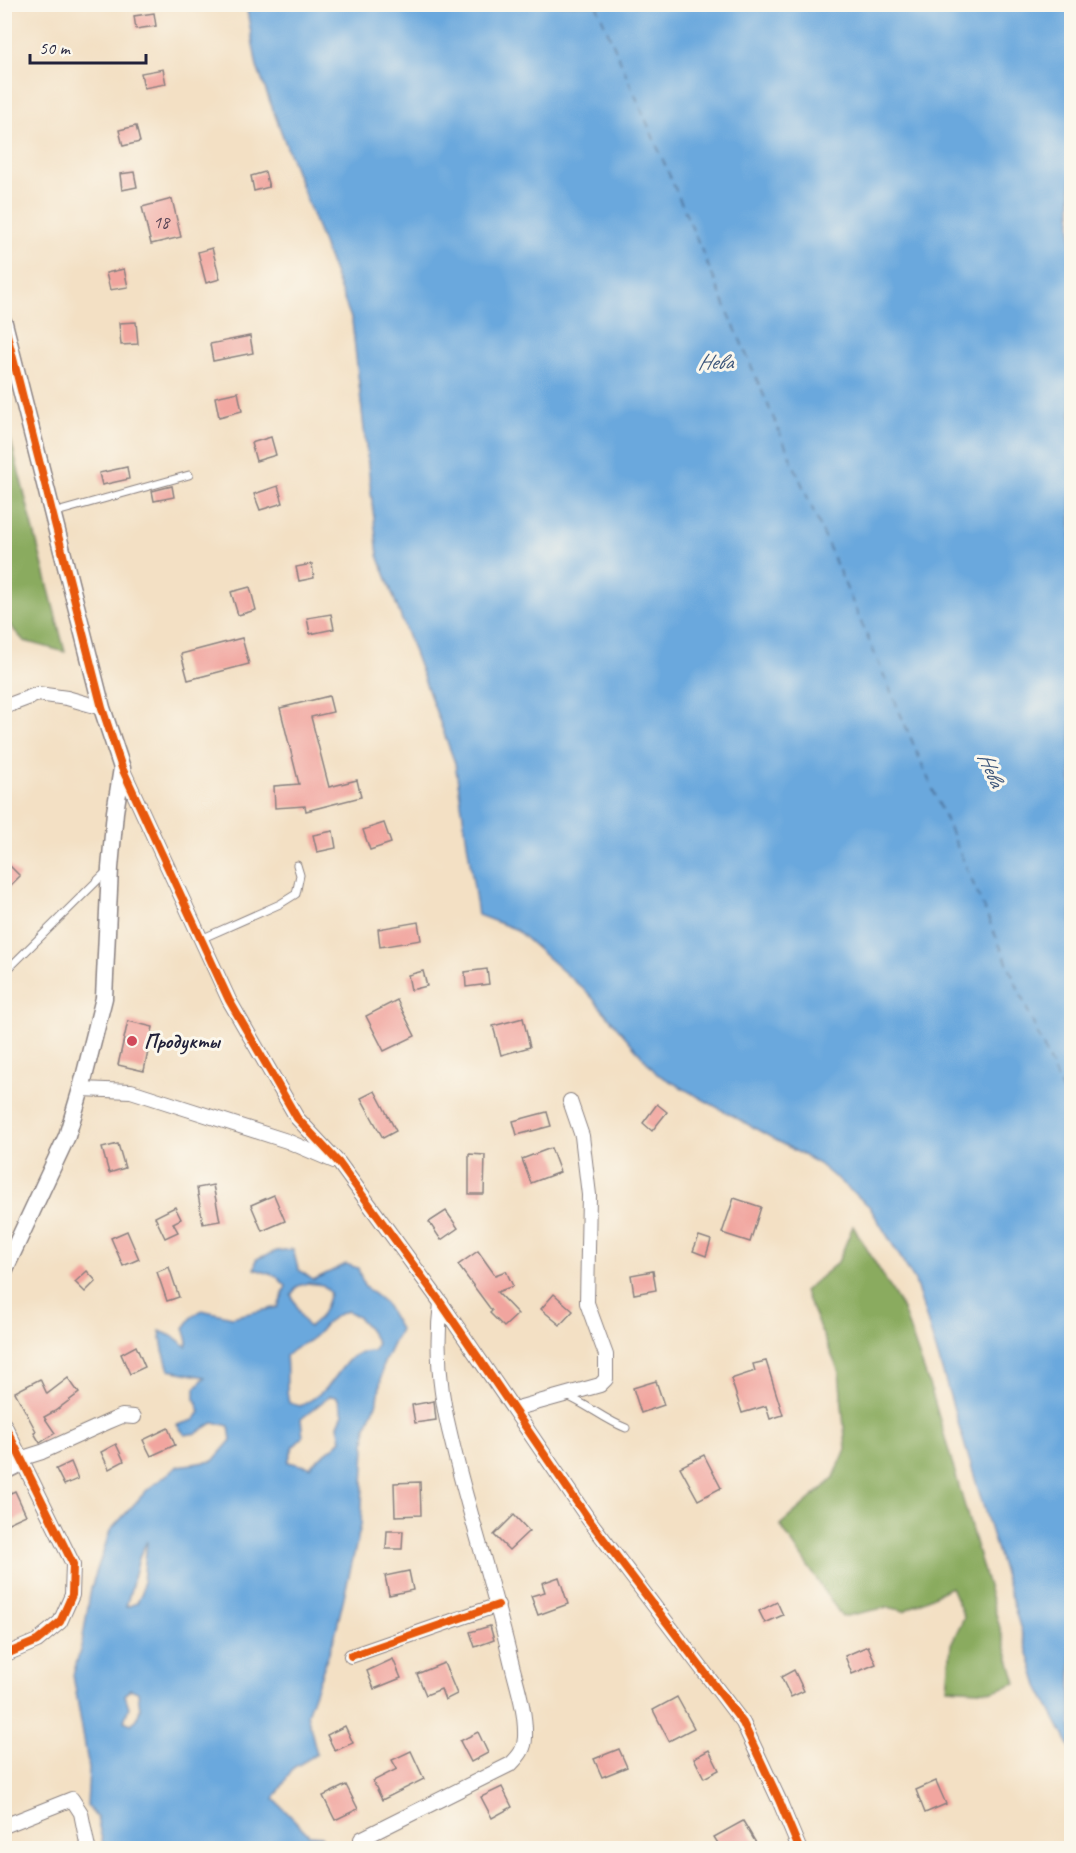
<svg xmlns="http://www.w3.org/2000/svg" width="1076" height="1853" viewBox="0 0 1076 1853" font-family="Caveat,sans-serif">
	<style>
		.forest { fill: #8aab5f; stroke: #56664d; stroke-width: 1.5 }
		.water { fill: #6ba8dd; stroke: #46658c; stroke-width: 1.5; fill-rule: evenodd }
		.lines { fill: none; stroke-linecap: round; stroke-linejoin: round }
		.ferry { stroke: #3f587c; stroke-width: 1.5; stroke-dasharray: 8 6; stroke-linecap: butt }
		.building { fill: #f1a59f }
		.service-casing { stroke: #8a8180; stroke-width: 9 }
		.minor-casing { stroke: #8a8180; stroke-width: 16 }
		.tertiary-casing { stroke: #8a8180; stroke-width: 19 }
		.service { stroke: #fff; stroke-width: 7 }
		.minor { stroke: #fff; stroke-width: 14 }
		.tertiary { stroke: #fff; stroke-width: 16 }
		.cycleway-casing { stroke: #fbf7ec; stroke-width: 11 }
		.cycleway { stroke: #e8590c; stroke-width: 8 }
		.poi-dot { fill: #d1495b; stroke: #fbf7ec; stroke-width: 2 }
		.labels { text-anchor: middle; stroke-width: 6; stroke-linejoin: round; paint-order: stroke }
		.number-label { font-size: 18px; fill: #564354 }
		.poi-label { font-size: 21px; font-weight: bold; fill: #22223b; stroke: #fbf7ec; text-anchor: start }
		.water-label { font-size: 22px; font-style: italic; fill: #3f587c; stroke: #fbf7ec }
	</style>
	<rect width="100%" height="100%" fill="#fbf7ec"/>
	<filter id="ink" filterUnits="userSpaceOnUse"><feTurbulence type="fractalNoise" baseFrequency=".0167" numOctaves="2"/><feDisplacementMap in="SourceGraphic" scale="12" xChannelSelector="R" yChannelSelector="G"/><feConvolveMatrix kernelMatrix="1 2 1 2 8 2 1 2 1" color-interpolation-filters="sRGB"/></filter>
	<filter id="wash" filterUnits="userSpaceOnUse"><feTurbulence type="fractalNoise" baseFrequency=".008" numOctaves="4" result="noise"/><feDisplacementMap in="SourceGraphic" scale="24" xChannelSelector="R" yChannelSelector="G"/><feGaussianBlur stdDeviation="1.35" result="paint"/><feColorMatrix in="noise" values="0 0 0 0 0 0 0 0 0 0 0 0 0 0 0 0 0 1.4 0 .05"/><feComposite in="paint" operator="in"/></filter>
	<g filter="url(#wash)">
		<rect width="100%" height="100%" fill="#f3e0c4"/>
		<g class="forest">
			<polygon points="5,418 65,652 24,641 5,620"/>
			<polygon points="853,1226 902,1307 932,1393 1016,1683 993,1691 947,1688 951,1644 964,1617 951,1587 904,1611 888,1607 842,1617 780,1525 833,1479 846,1449 839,1372 804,1291 838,1262"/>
		</g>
		<g class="water">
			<polygon points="246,5 1071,5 1071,1749 1038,1686 915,1281 869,1206 819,1164 657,1074 589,994 515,929 478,915 455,763 378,555 352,321 257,67"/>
			<path d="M293,1249l5,20 15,11 33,-16 12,4 6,18 21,17 15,26 -17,36 -5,35 -12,27 -5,98 -27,114 -27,75 10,40 -24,14 -19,31 35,36 13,1 2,12h-220l-7,-30 -10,-12 2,-37 -16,-94 9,-32 9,-55 19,-57 37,-41 31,-24 35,-5 18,-21 -2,-14 -15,-4 -17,11 -12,2 -8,-10 17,-5 6,-8 -5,-13v-11l10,-11 -36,-7 -6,-20 -3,-19 14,6 12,9 2,-5 -4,-13 8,-11 10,-7 30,7 46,-10 8,-21 -10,-10 -21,-7 1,-10 21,-8zM307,1283l16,2 7,8c-4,14 -8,26 -21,34 -11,-10 -10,-20 -18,-32l7,-9zM347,1311c15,6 21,18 30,31l-3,9c-28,-2 -32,23 -50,39 -7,6 -15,12 -24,16l-11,-3c-4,-15 -1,-31 -3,-47 10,-10 13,-9 24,-16 16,-11 13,-21 37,-29zM330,1396l7,1 6,17 -5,11 3,15c-10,11 -22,16 -31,27l-22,-5 5,-15 10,-10 -2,-18zM147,1541l-5,51 -5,11 -11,4 14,-52zM130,1689l8,3 2,17 -3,10 -6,5 -7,-3 5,-14 -4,-12z"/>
		</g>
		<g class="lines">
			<polyline class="ferry" points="596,4 1072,1114"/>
		</g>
		<g id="blocks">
			<g class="building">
				<polygon points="154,13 156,26 136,29 134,16"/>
				<polygon points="163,69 166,84 144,88 141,73"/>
				<polygon points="136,126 140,142 123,146 119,130"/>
				<polygon points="134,172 137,187 122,190 120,174"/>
				<polygon points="265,172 269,187 254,191 251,176"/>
				<polygon points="172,199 181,237 151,244 142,207"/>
				<polygon points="212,248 220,279 206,283 198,252"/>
				<polygon points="124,269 128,287 110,290 106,273"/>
				<polygon points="136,322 138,344 121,345 119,323"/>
				<polygon points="250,336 253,353 213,361 210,344"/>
				<polygon points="238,392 242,411 219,417 215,397"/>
				<polygon points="271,437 276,455 256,461 251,443"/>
				<polygon points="127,467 129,479 102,485 99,473"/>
				<polygon points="172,486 174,497 154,501 152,491"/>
				<polygon points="278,486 283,503 260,510 254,494"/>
				<polygon points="312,564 314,578 299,581 296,567"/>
				<polygon points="250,587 256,610 238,615 231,592"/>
				<polygon points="331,614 334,629 310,634 307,618"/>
				<polygon points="242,638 249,664 188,680 181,654"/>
				<polygon points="329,696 333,712 311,717 329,787 357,780 361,797 306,811 305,806 275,808 274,786 299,784 280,708"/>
				<polygon points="384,823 391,843 370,850 363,830"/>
				<polygon points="333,831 336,848 317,852 313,835"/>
				<polygon points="4,860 20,876 4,892"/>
				<polygon points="418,922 421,940 380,947 378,929"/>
				<polygon points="487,969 489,984 466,987 465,972"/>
				<polygon points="423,971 427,986 411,990 408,975"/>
				<polygon points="397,1000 415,1036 384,1051 366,1016"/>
				<polygon points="523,1018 530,1047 501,1055 493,1026"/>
				<polygon points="128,1021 153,1027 144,1071 118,1065"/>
				<polygon points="375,1091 396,1131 383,1138 361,1098"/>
				<polygon points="657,1104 667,1112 652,1131 643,1123"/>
				<polygon points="547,1112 551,1126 517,1135 513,1121"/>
				<polygon points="118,1144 125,1168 109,1173 102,1148"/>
				<polygon points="551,1148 560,1172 531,1183 522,1159"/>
				<polygon points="469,1154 485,1155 484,1194 469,1194"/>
				<polygon points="213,1185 220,1221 203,1224 197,1188"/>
				<polygon points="274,1195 285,1221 262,1231 251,1205"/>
				<polygon points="734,1198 761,1207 750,1242 722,1233"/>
				<polygon points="175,1207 181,1219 173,1223 178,1232 165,1238 155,1217"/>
				<polygon points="446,1211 458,1228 441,1240 429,1222"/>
				<polygon points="127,1231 139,1259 123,1266 111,1238"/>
				<polygon points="699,1236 711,1240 706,1256 693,1251"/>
				<polygon points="478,1251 495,1275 506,1271 513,1286 497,1292 518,1314 504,1327 490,1313 492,1311 458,1265"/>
				<polygon points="169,1267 179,1297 167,1301 157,1272"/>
				<polygon points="87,1271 96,1281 85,1292 75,1282"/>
				<polygon points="653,1271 656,1290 634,1294 631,1275"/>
				<polygon points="554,1294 573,1311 560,1325 541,1309"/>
				<polygon points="136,1346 145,1367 130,1374 121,1354"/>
				<polygon points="766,1361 783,1415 770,1419 766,1406 742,1413 731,1379 755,1371 753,1364"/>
				<polygon points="68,1378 79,1393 55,1411 44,1417 55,1433 40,1443 34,1433 36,1431 15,1392 40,1379 47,1394"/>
				<polygon points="656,1381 664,1405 641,1413 633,1388"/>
				<polygon points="434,1401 436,1420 415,1423 412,1405"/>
				<polygon points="168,1428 175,1445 151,1456 143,1440"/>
				<polygon points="116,1444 124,1461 109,1469 101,1452"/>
				<polygon points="704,1455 721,1488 698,1500 680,1467"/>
				<polygon points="71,1462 78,1479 64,1485 56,1469"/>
				<polygon points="420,1482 421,1515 395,1516 394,1483"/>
				<polygon points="15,1491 26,1515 4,1525 4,1496"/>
				<polygon points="514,1515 529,1531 509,1550 494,1535"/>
				<polygon points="387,1531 403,1531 402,1549 386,1549"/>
				<polygon points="409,1571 413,1590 389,1595 385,1576"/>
				<polygon points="559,1577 568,1604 538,1615 531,1596 545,1592 542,1583"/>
				<polygon points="777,1602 783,1615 765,1623 759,1611"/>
				<polygon points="490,1626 494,1640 475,1647 470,1632"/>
				<polygon points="868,1646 876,1664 852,1674 845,1656"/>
				<polygon points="393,1659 401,1678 374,1689 367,1671"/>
				<polygon points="444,1663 457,1694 445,1700 441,1689 426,1695 417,1674"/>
				<polygon points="794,1670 804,1691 791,1697 781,1677"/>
				<polygon points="677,1697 694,1728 669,1741 653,1710"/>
				<polygon points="345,1726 353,1743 335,1751 327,1735"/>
				<polygon points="478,1732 488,1753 471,1762 460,1741"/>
				<polygon points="619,1749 627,1767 602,1777 594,1759"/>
				<polygon points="709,1750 719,1770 704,1778 694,1758"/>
				<polygon points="411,1751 424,1779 382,1800 373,1781 397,1769 392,1760"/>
				<polygon points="936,1781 946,1804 925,1813 916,1790"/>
				<polygon points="346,1785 358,1809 335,1820 323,1796"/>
				<polygon points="502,1787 512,1807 492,1818 481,1797"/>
				<polygon points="743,1821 759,1848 721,1848 714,1837"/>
			</g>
		</g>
	</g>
	<g filter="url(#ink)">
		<use href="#blocks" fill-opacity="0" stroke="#8a8180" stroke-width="1.5"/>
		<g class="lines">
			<defs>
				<g id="service">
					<polyline points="53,513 189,475"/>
					<polyline points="201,939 280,904 296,894 300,875 297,865"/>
					<polyline points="4,973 106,872"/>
					<path d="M567,1396c21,9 38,24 59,32"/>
				</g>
				<g id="minor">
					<polyline points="4,707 38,694 67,698 102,708"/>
					<polyline points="122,768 229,1000 297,1118 339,1163 441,1303 589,1520 743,1723 779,1800 799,1848"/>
					<polyline points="81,1089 131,1091 287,1141 334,1161"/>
					<polyline points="514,1409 600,1385 606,1379 606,1355 587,1303 589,1195 582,1136 570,1101"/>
					<polyline points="4,1424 73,1564 72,1595 60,1622 37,1641 4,1655"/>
					<polyline points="4,1473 16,1467 23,1458 42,1452 108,1422 122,1416 134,1417"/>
					<polyline points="351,1656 498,1605"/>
					<polyline points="4,1826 72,1799 81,1813 88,1848"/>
					<path d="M361,1839l150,-75c8,-8 14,-15 14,-27 1,-27 -9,-54 -15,-80 -17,-72 -41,-143 -58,-215 -12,-46 -17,-92 -11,-139"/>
				</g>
				<polyline id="tertiary" points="4,323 102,708 122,768 115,812 110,868 104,998 81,1089 67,1136 4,1271"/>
			</defs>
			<use href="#service" class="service-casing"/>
			<use href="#minor" class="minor-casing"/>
			<use href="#tertiary" class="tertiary-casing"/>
			<use href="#service" class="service"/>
			<use href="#minor" class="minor"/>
			<use href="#tertiary" class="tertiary"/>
			<defs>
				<g id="cycleway">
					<polyline points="4,323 102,708 122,768 229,1000 297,1118 339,1163 441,1303 589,1520 743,1723 779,1800 799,1848"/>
					<polyline points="4,1424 73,1564 72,1595 60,1622 37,1641 4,1655"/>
					<polyline points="351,1656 498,1605"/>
				</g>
			</defs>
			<use href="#cycleway" class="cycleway-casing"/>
			<use href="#cycleway" class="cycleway"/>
		</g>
	</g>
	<circle class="poi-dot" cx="132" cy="1041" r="6"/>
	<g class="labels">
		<g class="number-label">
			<text x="161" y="228">18</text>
		</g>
		<g class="poi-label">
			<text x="144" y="1048">Продукты</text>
		</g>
		<g class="water-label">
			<text x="715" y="369">Нева</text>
			<text transform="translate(992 769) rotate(67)" y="8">Нева</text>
		</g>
	</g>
	<rect width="1076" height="1853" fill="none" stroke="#fbf7ec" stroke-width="24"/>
	<path d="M30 54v9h116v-9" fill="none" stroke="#22223b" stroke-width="3"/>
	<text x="39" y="54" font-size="18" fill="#22223b" stroke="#fbf7ec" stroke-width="4.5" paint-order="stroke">50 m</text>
</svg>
